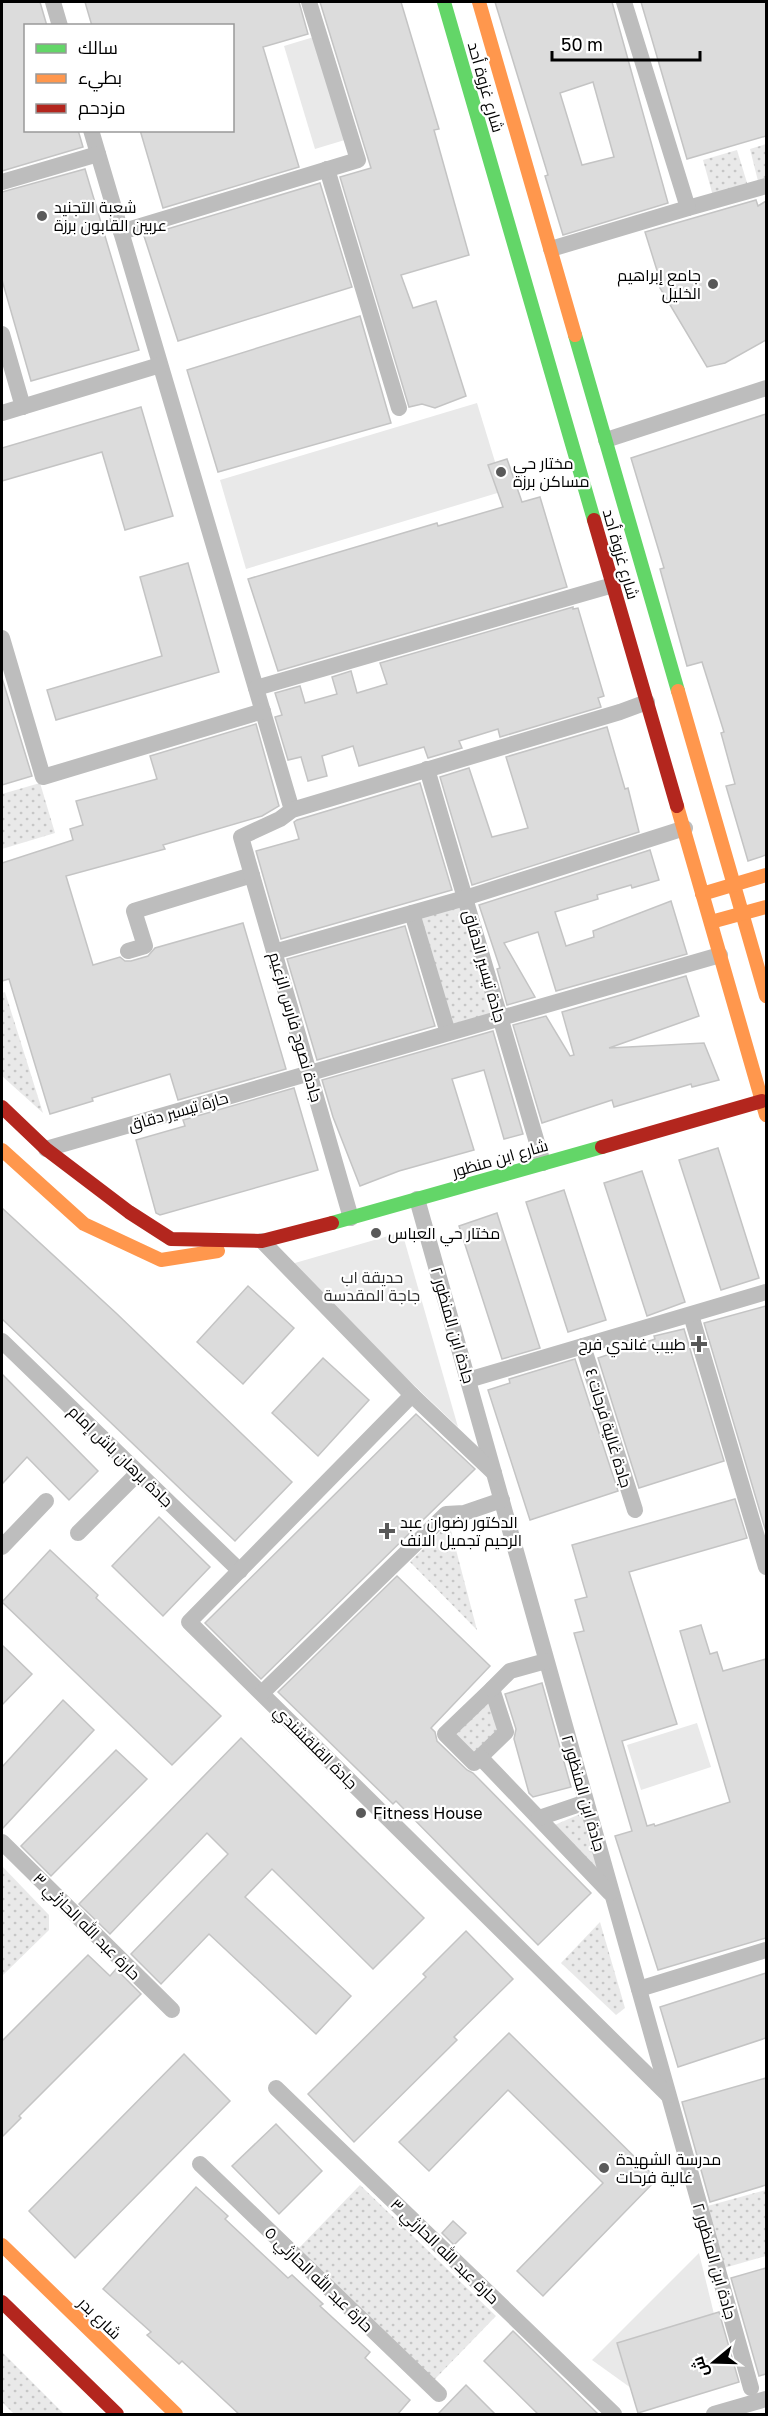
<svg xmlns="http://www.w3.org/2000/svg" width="768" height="2416" viewBox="0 0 768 2416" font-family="'Golos Text',Cairo,sans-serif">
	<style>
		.grass { fill: url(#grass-dots) }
		.park { fill: #e9e9e9 }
		.building { fill: #dcdcdc; stroke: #c4c4c4; stroke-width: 1.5; fill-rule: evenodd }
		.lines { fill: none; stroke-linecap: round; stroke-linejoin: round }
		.street { stroke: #bdbdbd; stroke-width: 16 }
		.fast { stroke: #63d668; stroke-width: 14 }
		.slow { stroke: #ff974d; stroke-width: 14 }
		.jam { stroke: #b3261e; stroke-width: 14 }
		.poi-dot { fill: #595959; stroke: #fff; stroke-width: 2 }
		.labels { text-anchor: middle; stroke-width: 4.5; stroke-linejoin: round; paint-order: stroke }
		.street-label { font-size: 16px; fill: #000; stroke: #fff }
		.poi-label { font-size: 16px; fill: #000; stroke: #fff; text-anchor: start }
		.park-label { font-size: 16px; fill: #2e2e2e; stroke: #fff }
	</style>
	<defs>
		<pattern id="grass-dots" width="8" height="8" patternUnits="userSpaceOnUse" patternTransform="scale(1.5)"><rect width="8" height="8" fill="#e9e9e9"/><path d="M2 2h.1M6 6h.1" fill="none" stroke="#c6c6c6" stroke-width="1.8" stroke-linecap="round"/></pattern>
	</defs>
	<rect width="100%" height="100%" fill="#fff"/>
	<g class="grass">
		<polygon points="766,144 766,179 758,181 750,149"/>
		<polygon points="737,150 748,186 713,196 703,160"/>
		<polygon points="40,783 55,833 2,849 2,794"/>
		<polygon points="465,898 500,1018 448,1033 412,913"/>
		<polygon points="5,992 43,1113 2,1076 2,993"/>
		<polygon points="449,1523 477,1630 410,1562"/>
		<polygon points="488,1696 501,1732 472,1758 449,1733"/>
		<polygon points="587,1811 603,1878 550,1827"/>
		<polygon points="2,1866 49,1915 49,1930 2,1976"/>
		<polygon points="600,1922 625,2008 616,2015 561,1963"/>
		<polygon points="360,2185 496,2316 434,2380 299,2248"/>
		<polygon points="766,2190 766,2256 717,2270 700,2208"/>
		<polygon points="2,2352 64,2414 14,2414 2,2402"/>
	</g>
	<g class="park">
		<polygon points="317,36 348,139 315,149 284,46"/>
		<polygon points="477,403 504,491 246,569 220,480"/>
		<polygon points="402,1232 458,1427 288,1265"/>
		<polygon points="697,1723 711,1767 641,1790 627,1745"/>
		<polygon points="699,2253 714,2314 631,2388 592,2360"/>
	</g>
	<g class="building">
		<polygon points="2,2 40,2 47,26 26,26 26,130 78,130 83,147 2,171"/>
		<polygon points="85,2 299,2 308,34 263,47 299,167 163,208 140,130 232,130 232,26 92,26"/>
		<polygon points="320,2 401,2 439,129 434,130 469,255 401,275 413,308 436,301 466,396 435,408 422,404 409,407 340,177 371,168"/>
		<path d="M495,2h117l56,201 -105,32 -18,-59 3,-1zM593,82l21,75 -32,8 -22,-72z"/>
		<polygon points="641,2 766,2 766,136 687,159"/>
		<polygon points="85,169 139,350 31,381 2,280 2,192"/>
		<polygon points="320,183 352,287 178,341 144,236"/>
		<polygon points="756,200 758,206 766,201 766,340 725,363 707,367 660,288 660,280 645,232"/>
		<polygon points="360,316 391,423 218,472 187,370"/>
		<polygon points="141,407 173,516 125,530 102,452 2,481 2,448"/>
		<polygon points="766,414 766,855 748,861 726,786 735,784 721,733 724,732 702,662 687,666 660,569 664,568 631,458"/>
		<polygon points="507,459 522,502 540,497 567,587 278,671 248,579 437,523 438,526 503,507 488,465"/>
		<polygon points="188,563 219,672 56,720 47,690 162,656 140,577"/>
		<polygon points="573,607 573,609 578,608 604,696 598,698 601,707 500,737 498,729 459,741 462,748 428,758 424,747 359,766 353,746 322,756 327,776 308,781 301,757 288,760 275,717 282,715 275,693 300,686 305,703 337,694 332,677 351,671 357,693 387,684 380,663"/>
		<polygon points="2,678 32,776 2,785"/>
		<polygon points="256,724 279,806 262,816 163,845 165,849 66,876 93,965 120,957 125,961 131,961 148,956 155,948 243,923 286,1069 178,1100 170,1074 92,1098 93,1101 50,1114 9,979 2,981 2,863 73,840 70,829 83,825 76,801 157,779 150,756"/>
		<polygon points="607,727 625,789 628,788 639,832 472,885 440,777 469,768 492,837 528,828 506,757"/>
		<polygon points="420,783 452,890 281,939 256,851 299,839 294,822 297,820"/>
		<polygon points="650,850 659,880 632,888 631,885 597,895 598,899 555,912 566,946 594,937 593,931 671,901 687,954 556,991 538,932 504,943 535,997 507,1005 497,969 500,968 479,905"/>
		<polygon points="405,926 435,1026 317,1060 287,959"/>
		<polygon points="686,976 699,1016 609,1048 704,1043 719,1080 692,1087 691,1084 614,1107 612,1100 542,1123 513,1025 546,1016 570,1056 574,1055 562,1012"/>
		<polygon points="493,1031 523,1134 504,1139 484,1070 452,1079 474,1150 399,1171 360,1186 333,1117 322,1080"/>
		<polygon points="294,1088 318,1170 160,1215 156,1213 136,1140 185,1126 183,1120"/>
		<polygon points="718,1148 759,1278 721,1290 679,1160"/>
		<polygon points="642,1171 685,1302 647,1316 604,1183"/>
		<polygon points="564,1190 606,1320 568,1332 526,1202"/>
		<polygon points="2,1208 116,1313 292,1482 235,1541 2,1319"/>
		<polygon points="497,1213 540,1348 502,1359 459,1226"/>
		<polygon points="248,1286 294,1328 243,1384 197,1342"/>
		<polygon points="766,1306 766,1532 704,1323"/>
		<polygon points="684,1329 724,1461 639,1488 598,1358 655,1339 654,1336"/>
		<polygon points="323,1358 369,1400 318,1456 272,1413"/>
		<polygon points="575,1359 618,1491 530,1520 488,1390 510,1383 509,1379"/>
		<polygon points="2,1374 98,1471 69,1500 27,1457 2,1484"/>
		<polygon points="416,1414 475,1469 261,1679 205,1623"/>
		<polygon points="735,1499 747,1538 629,1572 677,1724 622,1741 647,1826 654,1824 655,1826 730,1802 680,1631 701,1625 710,1654 717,1652 723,1671 766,1659 766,1938 658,1970 615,1836 632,1831 574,1633 584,1631 575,1600 587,1597 572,1545"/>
		<polygon points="159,1517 210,1567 163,1616 112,1566"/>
		<polygon points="50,1550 98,1595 96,1598 221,1716 172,1765 2,1602"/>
		<polygon points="397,1576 490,1666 431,1728 435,1732 437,1741 467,1770 473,1773 591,1893 538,1945 396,1801 393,1804 278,1692"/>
		<polygon points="2,1645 32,1674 2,1705"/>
		<polygon points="542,1683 571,1787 533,1797 529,1793 514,1739 516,1729 505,1694"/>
		<polygon points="63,1700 94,1730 2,1829 2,1767"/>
		<polygon points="241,1738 424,1918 373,1969 272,1869 245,1897 351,1996 316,2034 209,1934 161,1984 131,1954 228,1854 207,1833 110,1934 79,1904"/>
		<polygon points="116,1750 147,1779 51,1876 21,1846"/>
		<polygon points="466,1931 513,1979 454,2037 457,2040 354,2142 308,2094 426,1977 423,1974"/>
		<polygon points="88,1955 110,1976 116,1969 141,1994 19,2116 21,2118 2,2137 2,2041"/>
		<polygon points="766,1973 766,2038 678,2067 660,2007"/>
		<polygon points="509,2033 657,2179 543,2296 517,2271 603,2183 508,2090 429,2171 399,2142"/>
		<polygon points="184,2054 230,2101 75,2258 29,2211"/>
		<polygon points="766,2078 766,2185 710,2202 682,2102"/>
		<polygon points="276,2124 322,2171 279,2214 232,2166"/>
		<polygon points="196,2187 228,2216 225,2219 288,2278 292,2275 323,2304 320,2306 370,2352 365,2358 410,2400 397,2415 240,2415 182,2361 179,2364 147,2335 151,2332 103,2289"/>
		<polygon points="453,2221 466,2233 454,2245 442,2233"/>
		<polygon points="766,2268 766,2374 759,2376 731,2278"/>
		<polygon points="719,2312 739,2382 638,2413 617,2343"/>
		<polygon points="513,2331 599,2415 539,2415 484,2361"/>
		<polygon points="466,2385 496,2415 437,2415"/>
	</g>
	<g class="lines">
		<g class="street">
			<polyline points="53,2 60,26"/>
			<polyline points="91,130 292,810"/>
			<polyline points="327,169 399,408"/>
			<polyline points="2,182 98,154"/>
			<polyline points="688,208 766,186"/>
			<polyline points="121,232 358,160 309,2"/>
			<polyline points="551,249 688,208 624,2"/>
			<polyline points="2,334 23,407"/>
			<polyline points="2,413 160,365"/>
			<polyline points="606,440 766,388"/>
			<polyline points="2,638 43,777 263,711"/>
			<polyline points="256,688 613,585"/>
			<polyline points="427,769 543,1163"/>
			<polyline points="412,913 448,1033"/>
			<polyline points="128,951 145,946 134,911 252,875"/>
			<polyline points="274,952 465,898 685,828"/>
			<polyline points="46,1149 720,955"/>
			<polyline points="417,1199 751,2388"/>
			<polyline points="351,1218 241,837 280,819 292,810 620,712 647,702"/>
			<polyline points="262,1241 412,1395 494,1473"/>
			<polyline points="691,1315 766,1567"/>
			<polyline points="2,1341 240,1571"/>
			<polyline points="583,1346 635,1510"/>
			<polyline points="468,1380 766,1292"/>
			<polyline points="412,1395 189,1622 668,2095"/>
			<polyline points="78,1533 138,1473"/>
			<polyline points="2,1547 46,1501"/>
			<polygon points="492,1689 506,1732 474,1763 445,1734"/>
			<polyline points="492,1689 510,1671 546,1661"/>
			<polyline points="262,1693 446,1514 464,1513 502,1500"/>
			<polyline points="480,1757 610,1893"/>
			<polyline points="539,1818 586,1802"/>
			<polyline points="2,1842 172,2010"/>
			<polyline points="639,1989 766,1950"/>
			<polyline points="276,2088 614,2414"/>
			<polyline points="200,2164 439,2394"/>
			<polyline points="714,2414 766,2399"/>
		</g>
		<g class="fast">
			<polyline points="444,2 594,520"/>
			<polyline points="575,335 678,691"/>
			<polyline points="332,1223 602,1147"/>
		</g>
		<g class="slow">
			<polyline points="479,2 575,335"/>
			<polyline points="678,691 766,996"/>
			<polyline points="677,806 766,1115"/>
			<polyline points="702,894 766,875"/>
			<polyline points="711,922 766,907"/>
			<polyline points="2,1150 84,1224 161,1260 218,1251"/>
			<polyline points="2,2245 176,2414"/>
		</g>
		<g class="jam">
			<polyline points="594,520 677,806"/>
			<polyline points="2,1107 46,1149 129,1212 171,1239 262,1241 332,1223"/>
			<polyline points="602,1147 762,1101"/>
			<polyline points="2,2302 117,2414"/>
		</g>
	</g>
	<g class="poi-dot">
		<circle cx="42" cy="216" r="6"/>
		<circle cx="713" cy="284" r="6"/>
		<circle cx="501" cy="472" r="6"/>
		<circle cx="376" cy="1233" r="6"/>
		<path d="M696 1335h6v6h6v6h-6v6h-6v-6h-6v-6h6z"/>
		<path d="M384 1522h6v6h6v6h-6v6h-6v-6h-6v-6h6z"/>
		<circle cx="361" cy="1813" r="6"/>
		<circle cx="604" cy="2168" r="6"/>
	</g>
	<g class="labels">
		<g class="street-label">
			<text transform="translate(486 87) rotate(74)" y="6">شارع غزوة أحد</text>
			<text transform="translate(621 554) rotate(74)" y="6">شارع غزوة أحد</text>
			<text transform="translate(485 966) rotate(74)" y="6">جادة تيسير الدقاق</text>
			<text transform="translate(296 1027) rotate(74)" y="6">جادة نصوح فارس الزعيم</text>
			<text transform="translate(178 1111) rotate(-16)" y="6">حارة تيسير دقاق</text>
			<text transform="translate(500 1158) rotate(-16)" y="6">شارع ابن منظور</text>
			<text transform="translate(453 1325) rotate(74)" y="6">جادة ابن المنظور ٢</text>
			<text transform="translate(609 1428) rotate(73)" y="6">جادة غالية فرحات ٤</text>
			<text transform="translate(121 1456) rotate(44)" y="6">جادة برهان باش إمام</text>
			<text transform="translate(316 1747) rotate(45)" y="6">جادة القلقشندي</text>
			<text transform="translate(584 1793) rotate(74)" y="6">جادة ابن المنظور ٢</text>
			<text transform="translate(87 1926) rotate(45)" y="6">حارة عبد الله الحارثي ٣</text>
			<text transform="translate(445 2251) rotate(44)" y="6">حارة عبد الله الحارثي ٣</text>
			<text transform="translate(715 2261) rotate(74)" y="6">جادة ابن المنظور ٢</text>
			<text transform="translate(319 2279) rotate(44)" y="6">حارة عبد الله الحارثي ٥</text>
			<text transform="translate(100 2318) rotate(44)" y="6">شارع بدر</text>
		</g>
		<g class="poi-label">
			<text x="54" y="213">شعبة التجنيد<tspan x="54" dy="18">عربين القابون برزة</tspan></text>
			<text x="701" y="281" text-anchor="end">جامع إبراهيم<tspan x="701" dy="18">الخليل</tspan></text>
			<text x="513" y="469">مختار حي<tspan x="513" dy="18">مساكن برزة</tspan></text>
			<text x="388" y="1239">مختار حي العباس</text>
			<text x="686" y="1350" text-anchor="end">طبيب غاندي فرح</text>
			<text x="400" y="1528">الدكتور رضوان عبد<tspan x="400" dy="18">الرحيم تجميل الانف</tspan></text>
			<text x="373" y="1819">Fitness House</text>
			<text x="616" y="2165">مدرسة الشهيدة<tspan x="616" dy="18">غالية فرحات</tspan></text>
		</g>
		<g class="park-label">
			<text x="372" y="1283">حديقة اب<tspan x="372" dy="18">جاجة المقدسة</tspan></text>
		</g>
	</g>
	<rect width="768" height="2416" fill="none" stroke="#000000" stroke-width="6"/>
	<rect x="24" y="24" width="210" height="108" fill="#ffffff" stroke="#999999" stroke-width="1.5"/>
	<rect x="36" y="44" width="30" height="9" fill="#63d668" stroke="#999999" stroke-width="1.5"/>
	<text x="78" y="54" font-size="18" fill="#000000">سالك</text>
	<rect x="36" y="74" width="30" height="9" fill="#ff974d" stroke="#999999" stroke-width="1.5"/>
	<text x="78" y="84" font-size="18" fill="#000000">بطيء</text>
	<rect x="36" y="104" width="30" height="9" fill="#b3261e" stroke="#999999" stroke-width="1.5"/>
	<text x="78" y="114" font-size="18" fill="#000000">مزدحم</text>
	<g transform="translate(714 2362) rotate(251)" stroke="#ffffff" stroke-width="4.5" paint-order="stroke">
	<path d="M0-4.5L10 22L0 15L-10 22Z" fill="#000000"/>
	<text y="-9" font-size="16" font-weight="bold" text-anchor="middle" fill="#000000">ش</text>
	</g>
	<path d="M552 51v9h148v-9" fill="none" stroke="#000000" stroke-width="3"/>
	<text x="561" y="51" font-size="18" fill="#000000" stroke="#ffffff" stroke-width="4.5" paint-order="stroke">50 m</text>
</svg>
